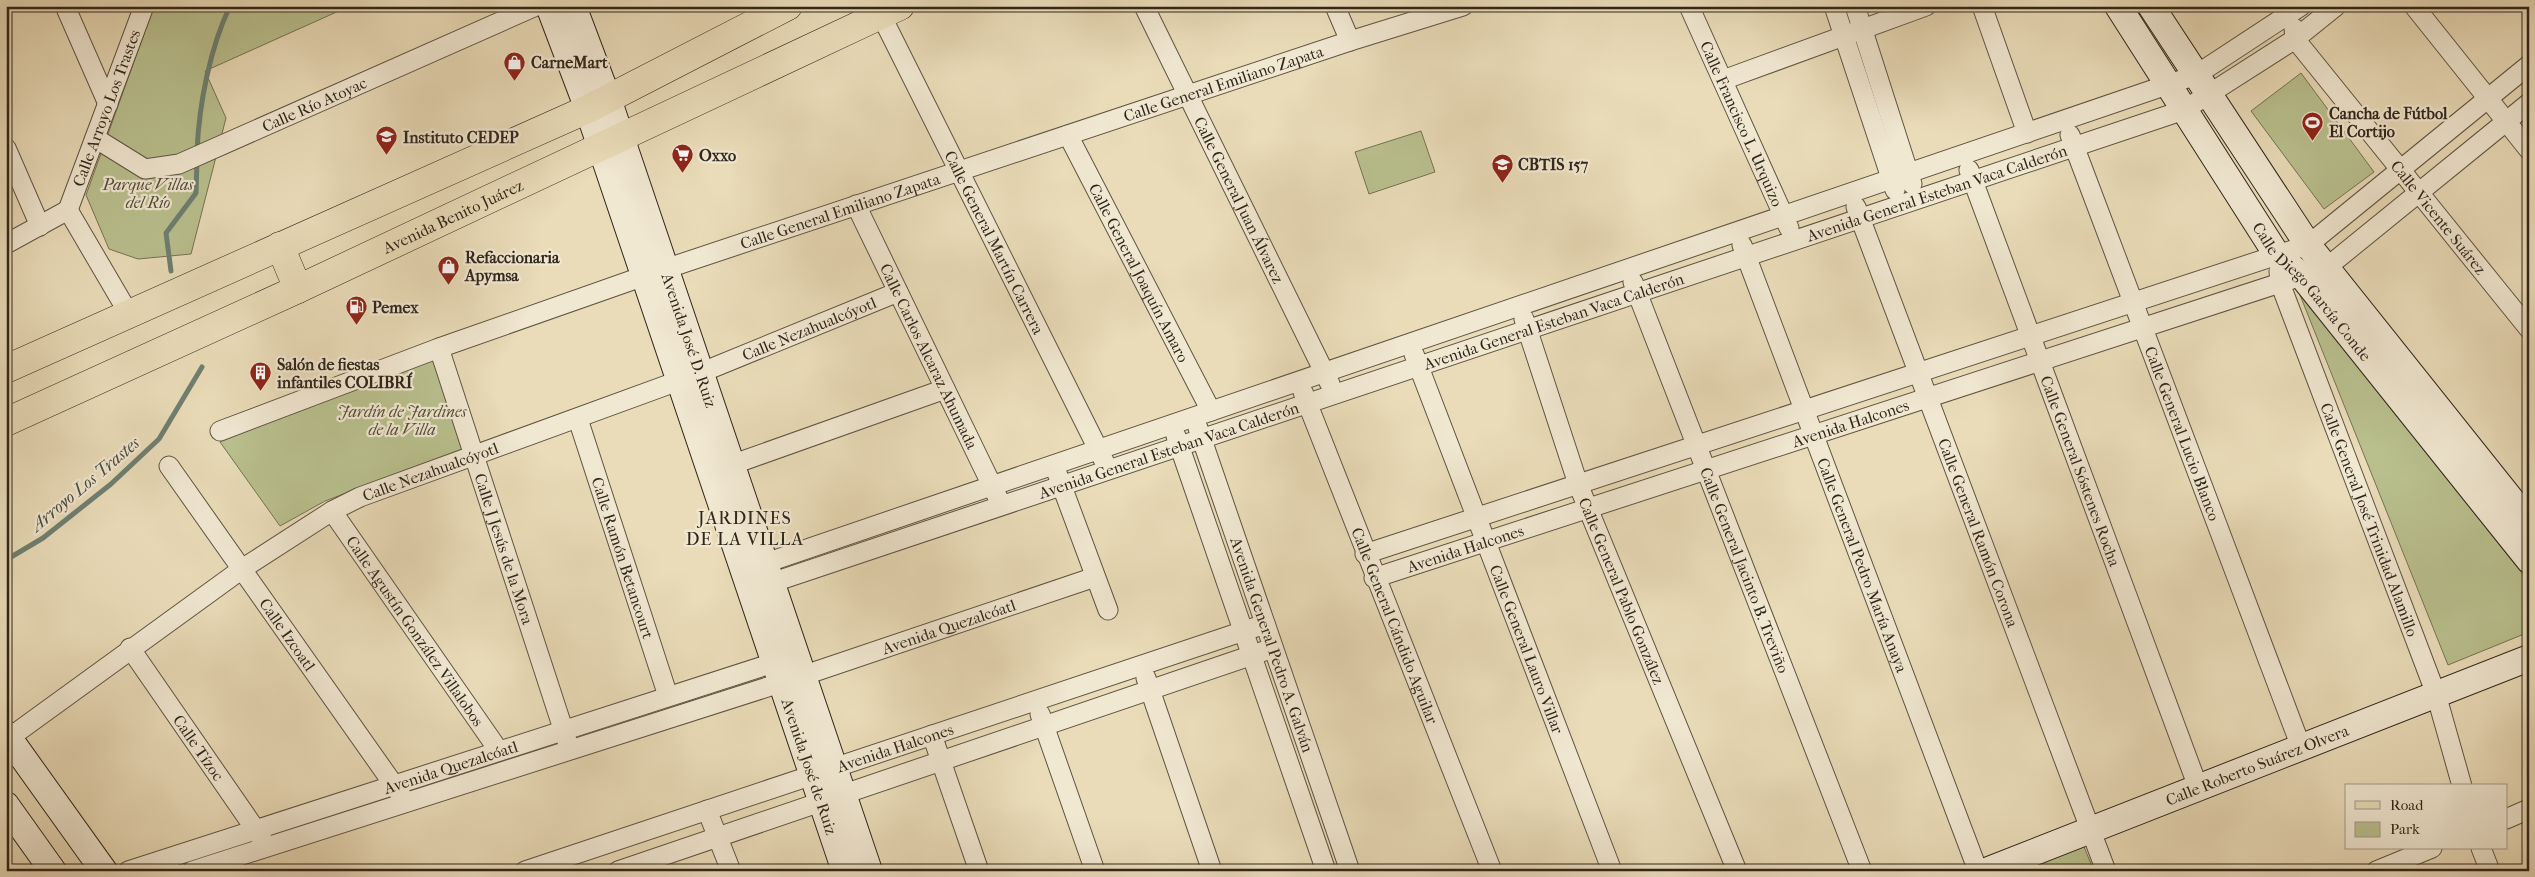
<svg xmlns="http://www.w3.org/2000/svg" width="2535" height="877" viewBox="0 0 2535 877" font-family="'IM FELL French Canon',serif">
	<style>
		.green { fill: #b9c08e; stroke: #747354 }
		.lines { fill: none; stroke-linecap: round; stroke-linejoin: round }
		.stream { stroke: #6e8072; stroke-width: 5 }
		.street-casing { stroke: #5e5442; stroke-width: 21 }
		.secondary-casing { stroke: #30261b; stroke-width: 28 }
		.primary-casing { stroke: #30261b; stroke-width: 29 }
		.street { stroke: #f1e8d2; stroke-width: 19 }
		.secondary { stroke: #f1e8d2; stroke-width: 26 }
		.primary { stroke: #eadcb9; stroke-width: 28 }
		.labels { text-anchor: middle; stroke-width: 4.5; stroke-linejoin: round; paint-order: stroke }
		.poi-label { font-size: 16px; font-weight: bold; fill: #30261b; stroke: #f1e8d2; text-anchor: start }
		.street-label { font-size: 16px; fill: #30261b; stroke: #f1e8d2 }
		.park-label { font-size: 16px; font-style: italic; fill: #524c38; stroke: #f1e8d2 }
		.water-label { font-size: 18px; font-style: italic; fill: #4a4c3f; stroke: #f1e8d2 }
		.neighbourhood-label { font-size: 18px; letter-spacing: 1px; fill: #30261b; stroke: #f1e8d2 }
	</style>
	<rect width="100%" height="100%" fill="#eadcb9"/>
	<filter id="stains"><feTurbulence type="fractalNoise" baseFrequency=".004" numOctaves="4"/><feColorMatrix values="0 0 0 0 .2 0 0 0 0 .09 0 0 0 0 .02 0 0 0 .5 -.17"/></filter>
	<radialGradient id="worn" r=".72"><stop offset=".6" stop-color="#630" stop-opacity="0"/><stop offset="1" stop-color="#630" stop-opacity=".3"/></radialGradient>
	<g class="green">
		<polygon points="154,6 350,6 205,71 226,118 191,254 138,259 109,249 86,195"/>
		<polygon points="2301,73 2374,172 2324,209 2251,111"/>
		<polygon points="1421,131 1435,172 1369,194 1355,152"/>
		<polygon points="2300,295 2529,582 2529,632 2448,665"/>
		<polygon points="434,356 466,448 325,501 280,526 220,442"/>
		<polygon points="2082,842 2094,871 2013,871"/>
	</g>
	<g class="lines">
		<g class="stream">
			<path d="M197,151c2,-47 13,-103 33,-145"/>
			<polyline points="171,271 166,233 196,193 197,160"/>
			<polyline points="6,560 43,538 111,484 159,439 202,367"/>
		</g>
		<defs>
			<g id="street">
				<polyline points="65,6 108,104"/>
				<path id="s1" d="M1144,6l186,378"/>
				<polyline points="1335,6 1350,41"/>
				<path id="s2" d="M1689,6l100,222"/>
				<polyline points="1834,6 1895,190"/>
				<polyline points="1855,6 1912,184"/>
				<polyline points="1982,6 2027,133"/>
				<polyline points="2414,6 2529,150"/>
				<path id="s3" d="M881,15l223,446"/>
				<path id="s4" d="M2294,28l1,11 234,290"/>
				<polyline points="1723,80 1926,6"/>
				<path id="s5" d="M1068,135l143,276"/>
				<path id="s6" d="M2070,135l231,612"/>
				<path id="s7" d="M95,138l50,31 34,-5 357,-158"/>
				<polyline points="6,148 40,226"/>
				<path id="s8" d="M1969,170l229,617"/>
				<path id="s9" d="M856,205l142,293"/>
				<path id="s10" d="M1856,207l250,664"/>
				<path id="s11" d="M68,210l76,-204"/>
				<polyline points="68,210 129,314"/>
				<polyline points="6,244 68,210"/>
				<path id="s12" d="M1742,245l236,626"/>
				<path id="s13" d="M2279,271l1,12 156,411 26,92"/>
				<path id="s14" d="M1633,282l229,589"/>
				<path id="s15" d="M1524,319l54,165 159,387"/>
				<path id="s16" d="M439,348l128,393"/>
				<path id="s17" d="M1414,354l198,517"/>
				<path id="s18" d="M1303,392l189,479"/>
				<path id="s19" d="M578,419l90,277"/>
				<path id="s20" d="M1198,428l152,443"/>
				<path id="s21" d="M220,431l219,-83 205,-72 706,-235 113,-35"/>
				<polyline points="1176,436 1326,871"/>
				<polyline points="731,465 945,389"/>
				<path id="s22" d="M169,466l232,329"/>
				<polyline points="1057,473 1108,610"/>
				<path id="s23" d="M332,511l167,240"/>
				<polyline points="1365,554 2308,245 2529,65"/>
				<polyline points="754,567 2196,75 2301,6"/>
				<path id="s24" d="M1374,578l952,-310 203,-165"/>
				<path id="s25" d="M759,587l1425,-477 111,-71 41,-33"/>
				<path id="s26" d="M130,648l132,191"/>
				<path id="s27" d="M802,676l293,-99"/>
				<polyline points="1146,678 1212,871"/>
				<polyline points="1040,714 1095,871"/>
				<polyline points="932,735 979,871"/>
				<path id="s28" d="M9,738l233,-169 90,-58 28,-14 340,-124 198,-81"/>
				<polyline points="707,810 731,871"/>
				<polyline points="2506,819 2529,809"/>
				<polyline points="2481,848 2490,871"/>
				<path id="s29" d="M128,871l645,-208"/>
				<polyline points="192,871 780,683"/>
				<path id="s30" d="M525,871l740,-247"/>
				<polyline points="618,871 1273,648"/>
				<polyline points="2376,871 2432,848"/>
			</g>
			<g id="secondary">
				<path id="s31" d="M549,6l39,103 257,762"/>
				<path id="s32" d="M573,6l35,93 261,772"/>
				<path id="s33" d="M2118,6l159,249 25,21 227,284"/>
				<polyline points="2151,6 2308,245 2529,522"/>
				<polyline points="6,734 104,871"/>
				<polyline points="6,805 53,871"/>
				<path id="s34" d="M1986,871l543,-213"/>
			</g>
			<g id="primary">
				<polyline points="280,246 298,289"/>
				<polyline points="6,369 588,109 788,6"/>
				<path id="s35" d="M6,422l292,-133 602,-283"/>
			</g>
		</defs>
		<use href="#street" class="street-casing"/>
		<use href="#secondary" class="secondary-casing"/>
		<use href="#primary" class="primary-casing"/>
		<use href="#street" class="street"/>
		<use href="#secondary" class="secondary"/>
		<use href="#primary" class="primary"/>
	</g>
	<defs>
		<symbol id="shop-pin" viewBox="-11 -11 22 30"><path d="M0 17L-7.5 6A9.5 9.5 0 1 1 7.5 6Z" fill="#8f2418" stroke="#f1e8d2"/><path d="M-5-2.5h2.3a2.7 3.5 0 0 1 5.4 0H5L5.5 6h-11ZM-1.5-2.5h3a1.5 2.3 0 0 0-3 0Z" fill="#fff"/></symbol>
		<symbol id="stadium-pin" viewBox="-11 -11 22 30"><path d="M0 17L-7.5 6A9.5 9.5 0 1 1 7.5 6Z" fill="#8f2418" stroke="#f1e8d2"/><path d="M0-5a6.5 5 0 1 0 0 10a6.5 5 0 1 0 0-10ZM-3.5-1.8h7v3.6h-7Z" fill="#fff"/></symbol>
		<symbol id="university-pin" viewBox="-11 -11 22 30"><path d="M0 17L-7.5 6A9.5 9.5 0 1 1 7.5 6Z" fill="#8f2418" stroke="#f1e8d2"/><path d="M0-5L7-2L0 1L-7-2ZM-4 1L0 2.5L4 1V4Q0 6-4 4Z" fill="#fff"/></symbol>
		<symbol id="supermarket-pin" viewBox="-11 -11 22 30"><path d="M0 17L-7.5 6A9.5 9.5 0 1 1 7.5 6Z" fill="#8f2418" stroke="#f1e8d2"/><path d="M-6-5.5h2.5l.6 2H6L4.5 2H-2.5L-4.4-4H-6ZM-1.5 3.2a1.3 1.3 0 1 0 .1 0ZM3 3.2a1.3 1.3 0 1 0 .1 0Z" fill="#fff"/></symbol>
		<symbol id="fuel-pin" viewBox="-11 -11 22 30"><path d="M0 17L-7.5 6A9.5 9.5 0 1 1 7.5 6Z" fill="#8f2418" stroke="#f1e8d2"/><path d="M-5.5-6h7V0h2V4h1.3V-2.5L3-4.5l.8-.8L6-3V5H2.5V1h-1V6h-7ZM-4.2-4.7v3.2H.2V-4.7Z" fill="#fff"/></symbol>
		<symbol id="building-pin" viewBox="-11 -11 22 30"><path d="M0 17L-7.5 6A9.5 9.5 0 1 1 7.5 6Z" fill="#8f2418" stroke="#f1e8d2"/><path d="M-4-6H4V6H1V3H-1V6H-4ZM-2.5-4.3h1.7v1.8h-1.7ZM.8-4.3h1.7v1.8H.8ZM-2.5-1h1.7V.8h-1.7ZM.8-1h1.7V.8H.8Z" fill="#fff"/></symbol>
	</defs>
	<g fill-rule="evenodd">
		<use href="#shop-pin" x="502" y="50" width="25" height="34"/>
		<use href="#stadium-pin" x="2300" y="110" width="25" height="34"/>
		<use href="#university-pin" x="374" y="124" width="25" height="34"/>
		<use href="#supermarket-pin" x="670" y="142" width="25" height="34"/>
		<use href="#university-pin" x="1490" y="152" width="25" height="34"/>
		<use href="#shop-pin" x="436" y="254" width="25" height="34"/>
		<use href="#fuel-pin" x="344" y="294" width="25" height="34"/>
		<use href="#building-pin" x="248" y="360" width="25" height="34"/>
	</g>
	<g class="labels">
		<g class="poi-label">
			<text x="531" y="68">CarneMart</text>
			<text x="2329" y="119">Cancha de Fútbol<tspan x="2329" dy="18">El Cortijo</tspan></text>
			<text x="403" y="143">Instituto CEDEP</text>
			<text x="699" y="161">Oxxo</text>
			<text x="1518" y="170">CBTIS 157</text>
			<text x="465" y="263">Refaccionaria<tspan x="465" dy="18">Apymsa</tspan></text>
			<text x="372" y="313">Pemex</text>
			<text x="277" y="370">Salón de fiestas<tspan x="277" dy="18">infantiles COLIBRÍ</tspan></text>
		</g>
		<g class="street-label">
			<text dy="6" stroke="none"><textPath href="#s21" startOffset="1062">Calle General Emiliano Zapata</textPath></text>
			<text dy="6" stroke="none"><textPath href="#s7" startOffset="241">Calle Río Atoyac</textPath></text>
			<text dy="6" stroke="none"><textPath href="#s11" startOffset="109">Calle Arroyo Los Trastes</textPath></text>
			<text dy="6" stroke="none"><textPath href="#s2" startOffset="129">Calle Francisco L. Urquizo</textPath></text>
			<text dy="6" stroke="none"><textPath href="#s25" startOffset="1242">Avenida General Esteban Vaca Calderón</textPath></text>
			<text dy="6" stroke="none"><textPath href="#s1" startOffset="216">Calle General Juan Álvarez</textPath></text>
			<text dy="6" stroke="none"><textPath href="#s21" startOffset="658">Calle General Emiliano Zapata</textPath></text>
			<text dy="6" stroke="none"><textPath href="#s35" startOffset="492">Avenida Benito Juárez</textPath></text>
			<text dy="6" stroke="none"><textPath href="#s4" startOffset="240">Calle Vicente Suárez</textPath></text>
			<text dy="6" stroke="none"><textPath href="#s3" startOffset="254">Calle General Martín Carrera</textPath></text>
			<text dy="6" stroke="none"><textPath href="#s5" startOffset="155">Calle General Joaquín Amaro</textPath></text>
			<text dy="6" stroke="none"><textPath href="#s33" startOffset="346">Calle Diego García Conde</textPath></text>
			<text dy="6" stroke="none"><textPath href="#s25" startOffset="838">Avenida General Esteban Vaca Calderón</textPath></text>
			<text dy="6" stroke="none"><textPath href="#s28" startOffset="906">Calle Nezahualcóyotl</textPath></text>
			<text dy="6" stroke="none"><textPath href="#s32" startOffset="354">Avenida José D. Ruiz</textPath></text>
			<text dy="6" stroke="none"><textPath href="#s9" startOffset="168">Calle Carlos Alcaraz Ahumada</textPath></text>
			<text dy="6" stroke="none"><textPath href="#s24" startOffset="501">Avenida Halcones</textPath></text>
			<text dy="6" stroke="none"><textPath href="#s6" startOffset="319">Calle General Lucio Blanco</textPath></text>
			<text dy="6" stroke="none"><textPath href="#s25" startOffset="432">Avenida General Esteban Vaca Calderón</textPath></text>
			<text dy="6" stroke="none"><textPath href="#s8" startOffset="321">Calle General Sóstenes Rocha</textPath></text>
			<text dy="6" stroke="none"><textPath href="#s28" startOffset="501">Calle Nezahualcóyotl</textPath></text>
			<text dy="6" stroke="none"><textPath href="#s13" startOffset="265">Calle General José Trinidad Alamillo</textPath></text>
			<text dy="6" stroke="none"><textPath href="#s10" startOffset="348">Calle General Ramón Corona</textPath></text>
			<text dy="6" stroke="none"><textPath href="#s24" startOffset="96">Avenida Halcones</textPath></text>
			<text dy="6" stroke="none"><textPath href="#s16" startOffset="211">Calle J Jesús de la Mora</textPath></text>
			<text dy="6" stroke="none"><textPath href="#s19" startOffset="146">Calle Ramón Betancourt</textPath></text>
			<text dy="6" stroke="none"><textPath href="#s12" startOffset="342">Calle General Pedro María Anaya</textPath></text>
			<text dy="6" stroke="none"><textPath href="#s14" startOffset="309">Calle General Jacinto B. Treviño</textPath></text>
			<text dy="6" stroke="none"><textPath href="#s15" startOffset="289">Calle General Pablo González</textPath></text>
			<text dy="6" stroke="none"><textPath href="#s27" startOffset="155">Avenida Quezalcóatl</textPath></text>
			<text dy="6" stroke="none"><textPath href="#s18" startOffset="251">Calle General Cándido Aguilar</textPath></text>
			<text dy="6" stroke="none"><textPath href="#s23" startOffset="146">Calle Agustín González Villalobos</textPath></text>
			<text dy="6" stroke="none"><textPath href="#s22" startOffset="206">Calle Izcoatl</textPath></text>
			<text dy="6" stroke="none"><textPath href="#s20" startOffset="229">Avenida General Pedro A. Galván</textPath></text>
			<text dy="6" stroke="none"><textPath href="#s17" startOffset="316">Calle General Lauro Villar</textPath></text>
			<text dy="6" stroke="none"><textPath href="#s26" startOffset="121">Calle Tízoc</textPath></text>
			<text dy="6" stroke="none"><textPath href="#s30" startOffset="390">Avenida Halcones</textPath></text>
			<text dy="6" stroke="none"><textPath href="#s34" startOffset="291">Calle Roberto Suárez Olvera</textPath></text>
			<text dy="6" stroke="none"><textPath href="#s29" startOffset="339">Avenida Quezalcóatl</textPath></text>
			<text dy="6" stroke="none"><textPath href="#s31" startOffset="804">Avenida José de Ruiz</textPath></text>
		</g>
		<g class="park-label">
			<text x="148" y="190">Parque Villas<tspan x="148" dy="18">del Río</tspan></text>
			<text x="402" y="417">Jardín de Jardines<tspan x="402" dy="18">de la Villa</tspan></text>
		</g>
		<g class="water-label">
			<text transform="translate(85 484) rotate(-40)" y="6">Arroyo Los Trastes</text>
		</g>
		<g class="neighbourhood-label">
			<text x="745" y="524">JARDINES<tspan x="745" dy="21">DE LA VILLA</tspan></text>
		</g>
	</g>
	<rect width="2535" height="877" fill="none" stroke="#eadcb9" stroke-width="25"/>
	<rect x="8" y="8" width="2520" height="862" fill="none" stroke="#30261b" stroke-width="2.5"/>
	<rect x="12" y="12" width="2510" height="852" fill="none" stroke="#30261b"/>
	<rect x="2345" y="784" width="162" height="65" fill="#f1e8d2" stroke="#a49a89"/>
	<rect x="2355" y="801" width="25" height="8" fill="#eadcb9" stroke="#a49a89"/>
	<text x="2390" y="810" font-size="15" fill="#30261b">Road</text>
	<rect x="2355" y="822" width="25" height="15" fill="#b9c08e" stroke="#a49a89"/>
	<text x="2390" y="834" font-size="15" fill="#30261b">Park</text>
	<rect width="100%" height="100%" filter="url(#stains)"/>
	<rect width="100%" height="100%" fill="url(#worn)"/>
</svg>
